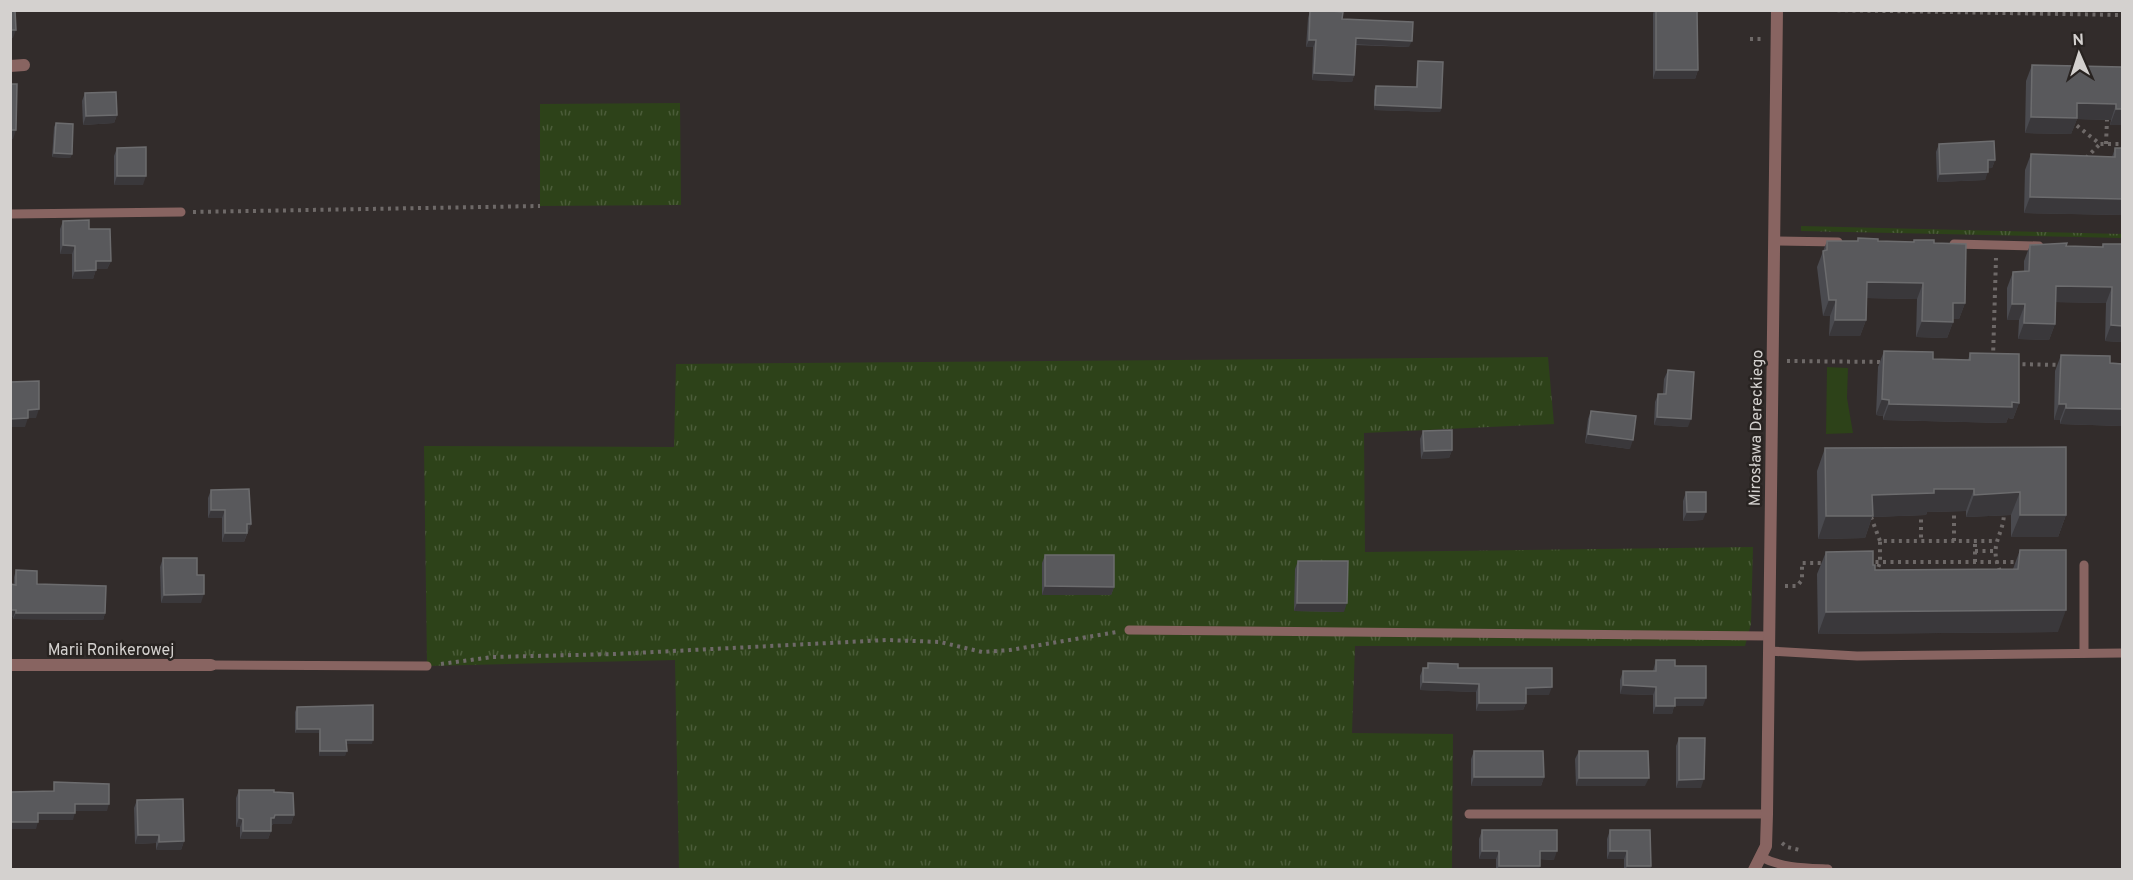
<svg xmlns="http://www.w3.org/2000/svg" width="2133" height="880" viewBox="0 0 2133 880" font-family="Overpass,sans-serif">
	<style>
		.grass { fill: url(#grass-tufts) }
		.park { fill: #2d4219 }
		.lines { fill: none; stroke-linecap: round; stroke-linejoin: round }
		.path { stroke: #6e6968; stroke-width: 4; stroke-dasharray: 3 4.5; stroke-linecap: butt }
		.lane { stroke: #886461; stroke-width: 9 }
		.street { stroke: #886461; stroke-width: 12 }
		.wall { fill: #4a4a4f }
		.shaded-wall { fill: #3a383b }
		.building { fill: #59595c; stroke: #6c6c6e; stroke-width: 1.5 }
		.labels { text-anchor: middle; stroke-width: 5; stroke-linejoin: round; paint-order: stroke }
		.street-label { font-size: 16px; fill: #d4d1cf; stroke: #282321 }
	</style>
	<defs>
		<pattern id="grass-tufts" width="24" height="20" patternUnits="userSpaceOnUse" patternTransform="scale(1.5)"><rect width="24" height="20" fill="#2d4219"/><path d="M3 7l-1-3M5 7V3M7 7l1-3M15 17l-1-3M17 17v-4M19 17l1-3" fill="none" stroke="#4b5c39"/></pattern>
	</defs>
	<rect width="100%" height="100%" fill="#322c2b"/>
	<g class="grass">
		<polygon points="680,103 681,205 540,206 540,104"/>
		<polygon points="1801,226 2122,234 2122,238 1801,231"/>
		<polygon points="1548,357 1554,424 1364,433 1365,552 1753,547 1751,624 1745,646 1355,646 1352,733 1453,734 1452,869 679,869 675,660 427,666 424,446 674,447 676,364"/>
	</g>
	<polygon class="park" points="1827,367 1848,368 1847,398 1853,433 1826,434"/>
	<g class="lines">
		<g class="path">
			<polyline points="1830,10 2122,15"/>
			<polyline points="1750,39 1761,39"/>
			<polyline points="2071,121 2100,144 2122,144"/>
			<polyline points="2106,144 2107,120"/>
			<polyline points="2086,158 2100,144"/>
			<polyline points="193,212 540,206"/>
			<polyline points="1993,358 1996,258"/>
			<polyline points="1787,361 1885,362"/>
			<polyline points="2015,364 2062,365"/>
			<polyline points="1921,512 1921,540"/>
			<polyline points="1871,517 1880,541"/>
			<polyline points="1954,541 1954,511"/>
			<polyline points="1975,551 1996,551"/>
			<polyline points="1868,562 2019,562"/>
			<polyline points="1975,562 1975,541"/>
			<path d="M2000,571c-12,-28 4,-35 4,-59"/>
			<polyline points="1876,574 1880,562 1880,541 1996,541"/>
			<polyline points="1785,586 1797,586 1802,580 1802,563 1824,563"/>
			<polyline points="441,664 493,657 615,654 887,640 940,642 982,652 1010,650 1117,632"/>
			<polyline points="1782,843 1787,847 1800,850"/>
		</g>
		<g class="lane">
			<polyline points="10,214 181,212"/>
			<polyline points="1774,241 1838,242"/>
			<polyline points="1954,244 2039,246"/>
			<polyline points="1129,630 1769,636"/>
			<polyline points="1769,651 1857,656 2122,653"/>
			<polyline points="2084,653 2084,565"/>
			<polyline points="211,665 427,666"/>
			<polyline points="1469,814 1767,814"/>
			<path d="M1761,857c21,11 43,11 67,12"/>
		</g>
		<g class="street">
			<polyline points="10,66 24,65"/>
			<polyline points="10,665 211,665"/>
			<polyline points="1754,870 1766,846 1767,814 1777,10"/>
		</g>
	</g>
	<g class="wall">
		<polygon points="1654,10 1697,10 1698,70 1695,79 1653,79 1653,14"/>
		<polygon points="1310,11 1332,11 1342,19 1409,47 1355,45 1354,75 1352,82 1312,80 1313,47 1306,47 1308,18"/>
		<polygon points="1418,61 1441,108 1440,112 1374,110 1374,90 1376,86 1416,87 1417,65"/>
		<polygon points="2032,65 2122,67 2122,125 2110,125 2111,120 2077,119 2071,134 2025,133 2026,81"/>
		<polygon points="85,93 117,115 114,123 83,125 82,101"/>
		<polygon points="56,123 72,154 70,158 52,157 54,127"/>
		<polygon points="1939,144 1995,160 1992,168 1988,168 1985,180 1937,182 1936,152"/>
		<polygon points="117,148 143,185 114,185 114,156"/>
		<polygon points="2115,148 2122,148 2122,215 2024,213 2025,170 2031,154 2112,157"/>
		<polygon points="63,221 89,229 111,261 107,269 96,269 93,279 72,279 72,254 60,254 60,229"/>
		<polygon points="1858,238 1878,241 1913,242 1914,240 1934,243 1965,303 1959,319 1953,319 1953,322 1947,338 1916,337 1917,299 1867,298 1866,320 1860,336 1829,336 1830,316 1823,316 1817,267 1827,241 1857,241"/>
		<polygon points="2103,244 2122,342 2105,341 2106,303 2055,302 2055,324 2049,340 2018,339 2019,320 2007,320 2007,288 2013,272 2024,271 2024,261 2030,245 2102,247"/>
		<polygon points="1884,351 1933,359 1968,360 1970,353 2019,403 2013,419 2008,418 2006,423 1883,420 1883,416 1876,415 1878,367"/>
		<polygon points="2061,355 2110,363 2122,364 2122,426 2060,424 2060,420 2054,420 2055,371"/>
		<polygon points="1668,370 1688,427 1654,425 1655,402 1658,394 1663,394 1664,379"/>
		<polygon points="1591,411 1630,449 1585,443 1588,419"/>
		<polygon points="1423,431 1452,450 1449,458 1421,459 1420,439"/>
		<polygon points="2066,447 2066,515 2058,537 2011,537 2011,515 1966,517 1966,511 1927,512 1926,515 1872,517 1865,538 1818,539 1817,471 1825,448"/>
		<polygon points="211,490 251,524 244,542 222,542 222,518 208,518 208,498"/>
		<polygon points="1686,492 1703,520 1683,521 1683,501"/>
		<polygon points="2020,550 2058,632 1818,634 1817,574 1826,552 1873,565 1875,570 2013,569"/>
		<polygon points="1045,555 1114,587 1111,595 1042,595 1042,563"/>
		<polygon points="163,558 197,575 201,603 161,603 160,567"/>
		<polygon points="1298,561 1344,612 1294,611 1295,569"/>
		<polygon points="16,570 37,584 105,613 103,620 13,619 14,577"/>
		<polygon points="1656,660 1675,666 1703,706 1674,706 1672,714 1653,714 1653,695 1620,694 1620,680 1623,671 1653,671"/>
		<polygon points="1428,663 1458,668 1549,695 1526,695 1526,703 1523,710 1476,711 1476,692 1420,690 1420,676 1423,668 1427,668"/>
		<polygon points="297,707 372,744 347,744 345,756 319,756 319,733 295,733 295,712"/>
		<polygon points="1679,738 1701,788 1676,788 1676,746"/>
		<polygon points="1474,751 1544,777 1541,786 1471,786 1471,759"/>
		<polygon points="1579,751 1645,786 1576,786 1575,759"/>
		<polygon points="239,790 274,792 294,815 291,824 273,824 271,827 271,831 268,839 240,839 240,827 236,827 236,798"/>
		<polygon points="137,800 184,841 181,850 156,850 156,843 135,844 134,808"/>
		<polygon points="1482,830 1554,860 1540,859 1540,866 1538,870 1496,870 1496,859 1479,859 1479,839"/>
		<polygon points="1610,830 1651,866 1650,870 1624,870 1624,859 1607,859 1607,839"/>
	</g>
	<g class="shaded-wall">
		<polygon points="10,30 16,30 13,38 10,38"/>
		<polygon points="1356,38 1412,41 1409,47 1353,44"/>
		<polygon points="1309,40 1316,40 1313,47 1306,47"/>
		<polygon points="1656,70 1698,70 1695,79 1653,79"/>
		<polygon points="1314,73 1354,75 1352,82 1312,80"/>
		<polygon points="2077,103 2116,104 2111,120 2077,119 2071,134 2025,133 2031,117"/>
		<polygon points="1375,105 1441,108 1440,112 1374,110"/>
		<polygon points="2116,109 2122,109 2122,125 2110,125"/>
		<polygon points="117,115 114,123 83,125 86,116"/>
		<polygon points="10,130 16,130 13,139 10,139"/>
		<polygon points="54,153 72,154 70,158 52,157"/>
		<polygon points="1988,160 1995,160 1992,168 1985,169"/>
		<polygon points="1988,172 1985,180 1937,182 1940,174"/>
		<polygon points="117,176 146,176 143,185 114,185"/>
		<polygon points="2030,197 2122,199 2122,215 2024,213"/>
		<polygon points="63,245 75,246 72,254 60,254"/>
		<polygon points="96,261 111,261 107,269 93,269"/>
		<polygon points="96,270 93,279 72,279 75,271"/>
		<polygon points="1867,282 1923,283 1917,299 1861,298"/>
		<polygon points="2056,286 2112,287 2106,303 2050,302"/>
		<polygon points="1829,300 1836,300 1830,316 1823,316"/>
		<polygon points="1953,303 1965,303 1959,319 1948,319"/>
		<polygon points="2012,304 2025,304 2019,320 2007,320"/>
		<polygon points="1835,320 1866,320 1860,336 1829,336"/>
		<polygon points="1922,321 1953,322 1947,338 1916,337"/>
		<polygon points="2024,323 2055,324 2049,340 2018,339"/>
		<polygon points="2111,325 2122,326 2122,342 2105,341"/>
		<polygon points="1882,399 1889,400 1883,416 1876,415"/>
		<polygon points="2012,402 2019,403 2013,419 2008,418 2006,423 1883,420 1889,404"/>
		<polygon points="2059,404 2066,404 2060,420 2054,420"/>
		<polygon points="2066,408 2122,409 2122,426 2060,424"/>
		<polygon points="39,409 36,418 25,418 28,410"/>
		<polygon points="1657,417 1691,419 1688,427 1654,425"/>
		<polygon points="28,418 25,427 10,427 10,419"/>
		<polygon points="1588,434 1633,440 1630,449 1585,443"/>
		<polygon points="1452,450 1449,458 1421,459 1424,451"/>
		<polygon points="1934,489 1974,489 1966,511 1927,512 1926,515 1872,517 1865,538 1818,539 1826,516 1872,495"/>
		<polygon points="2020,492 2011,515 1966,517 1974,495"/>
		<polygon points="211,510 225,510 222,518 208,518"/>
		<polygon points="1687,512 1706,512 1703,520 1683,521"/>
		<polygon points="2020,515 2066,515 2058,537 2011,537"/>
		<polygon points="247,524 251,524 248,533 244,533"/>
		<polygon points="225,533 247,533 244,542 222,542"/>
		<polygon points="1045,586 1114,587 1111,595 1042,595"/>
		<polygon points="204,594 201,603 161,603 164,595"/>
		<polygon points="1297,603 1347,603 1344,612 1294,611"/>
		<polygon points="10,610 16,610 13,617 10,617"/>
		<polygon points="2066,610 2058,632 1818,634 1826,612"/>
		<polygon points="16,613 105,613 103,620 13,619"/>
		<polygon points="1423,682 1479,684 1476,692 1420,690"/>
		<polygon points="1623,685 1656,687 1653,695 1620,694"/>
		<polygon points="1552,687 1549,695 1523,695 1526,688"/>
		<polygon points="1675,698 1706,698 1703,706 1674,706 1672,714 1653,714 1656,706"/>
		<polygon points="1479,703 1526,703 1523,710 1476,711"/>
		<polygon points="297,729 320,729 319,733 295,733"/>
		<polygon points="346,740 373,740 372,744 345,744"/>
		<polygon points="320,751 347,751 345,756 319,756"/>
		<polygon points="1474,777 1544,777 1541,786 1471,786"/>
		<polygon points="1579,778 1649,778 1645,786 1576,786"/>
		<polygon points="1704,779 1701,788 1676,788 1679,780"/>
		<polygon points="75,804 109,804 107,811 73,811"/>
		<polygon points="38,813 75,813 73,820 36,820"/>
		<polygon points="275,815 294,815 291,824 273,824 271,827 271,818"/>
		<polygon points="239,818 243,819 240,827 236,827"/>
		<polygon points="10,822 38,822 36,829 10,829"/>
		<polygon points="243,831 271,831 268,839 240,839"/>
		<polygon points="138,835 159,835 156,843 135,844"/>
		<polygon points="184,841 181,850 156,850 159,842"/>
		<polygon points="1482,851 1499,851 1496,859 1479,859"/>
		<polygon points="1540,851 1557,851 1554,860 1537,859"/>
		<polygon points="1610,851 1627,851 1624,859 1607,859"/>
		<polygon points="1499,866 1540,866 1538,870 1497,870"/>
		<polygon points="1627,866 1651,866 1650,870 1626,870"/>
	</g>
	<g class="building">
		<polygon points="10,10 15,10 16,30 10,30"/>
		<polygon points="1332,10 1332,11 1343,12 1342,19 1413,22 1412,41 1356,38 1354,75 1314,73 1316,40 1309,40 1310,11"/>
		<polygon points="1656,10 1697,10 1698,70 1656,70"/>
		<polygon points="1418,61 1443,62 1441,108 1375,105 1376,86 1417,87"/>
		<polygon points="2032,65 2122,67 2122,109 2116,109 2116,104 2077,103 2077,118 2031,117"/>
		<polygon points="10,84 17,84 16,130 10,130"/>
		<polygon points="116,92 117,115 86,116 85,93"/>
		<polygon points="56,123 73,124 72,154 54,153"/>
		<polygon points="1994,141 1995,160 1988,160 1988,172 1940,174 1939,144"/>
		<polygon points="146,147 146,176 117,176 117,148"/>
		<polygon points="2115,148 2122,148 2122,199 2030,197 2031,154 2115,157"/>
		<polygon points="89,220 89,229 110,229 111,261 96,261 96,270 75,271 75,246 63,245 63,221"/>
		<polygon points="1858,238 1878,239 1878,241 1914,242 1914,240 1934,240 1934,243 1966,244 1965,303 1953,303 1953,322 1922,321 1923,283 1867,282 1866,320 1835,320 1836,300 1829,300 1823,251 1827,250 1827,241 1858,241"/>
		<polygon points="2067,243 2066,246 2103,247 2103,244 2122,244 2122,326 2111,325 2112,287 2056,286 2055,324 2024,323 2025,304 2012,304 2013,272 2029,271 2030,245"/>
		<polygon points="1884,351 1933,352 1933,359 1970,360 1970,353 2019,354 2019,403 2012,402 2012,407 1889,404 1889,400 1882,399"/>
		<polygon points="2061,355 2110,356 2110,363 2122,364 2122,409 2066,408 2066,404 2059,404"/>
		<polygon points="1668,370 1694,372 1691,419 1657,417 1658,394 1666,394"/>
		<polygon points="39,381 39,409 28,410 28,418 10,419 10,382"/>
		<polygon points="1591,411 1636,416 1633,440 1588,434"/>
		<polygon points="1452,430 1452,450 1424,451 1423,431"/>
		<polygon points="2066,447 2066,515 2020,515 2020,492 1974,495 1974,489 1934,489 1934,493 1872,495 1873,516 1826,516 1825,448"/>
		<polygon points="249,489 251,524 247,524 247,533 225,533 225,510 211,510 211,490"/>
		<polygon points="1686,492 1706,492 1706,512 1687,512"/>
		<polygon points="2020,550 2066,550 2066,610 1826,612 1826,552 1873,551 1873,565 1875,565 1875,570 2018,569"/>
		<polygon points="1045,555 1114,555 1114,587 1045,586"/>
		<polygon points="163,558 197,558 197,575 204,575 204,594 164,595"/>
		<polygon points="1298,561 1348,561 1347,603 1297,603"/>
		<polygon points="16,570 37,571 37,584 106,586 105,613 16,613 16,610 10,610 10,584 16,585"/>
		<polygon points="1656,660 1675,660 1675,666 1706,666 1706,698 1675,698 1675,706 1656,706 1656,687 1623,685 1623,671 1656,671"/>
		<polygon points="1428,663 1458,664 1458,668 1552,668 1552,687 1526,688 1526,703 1479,703 1479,684 1423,682 1423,668 1428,668"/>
		<polygon points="373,705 373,740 346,740 347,751 320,751 320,729 297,729 297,707"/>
		<polygon points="1679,738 1705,738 1704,779 1679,780"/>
		<polygon points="1474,751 1543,751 1544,777 1474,777"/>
		<polygon points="1579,751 1648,751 1649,778 1579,778"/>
		<polygon points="54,782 109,784 109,804 75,804 75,813 38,813 38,822 10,822 10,792 54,791"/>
		<polygon points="239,790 274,790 274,792 293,793 294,815 275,815 274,818 271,818 271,831 243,831 243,819 239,818"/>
		<polygon points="183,799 184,841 159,842 159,835 138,835 137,800"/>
		<polygon points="1482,830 1557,830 1557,851 1540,851 1540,866 1499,866 1499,851 1482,851"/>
		<polygon points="1610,830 1650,830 1651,866 1627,866 1627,851 1610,851"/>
	</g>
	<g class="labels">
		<g class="street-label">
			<text transform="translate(1755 428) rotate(-89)" y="6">Mirosława Dereckiego</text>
			<text x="111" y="655">Marii Ronikerowej</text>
		</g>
	</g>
	<rect width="2133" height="880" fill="none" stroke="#d4d1cf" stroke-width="24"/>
	<g transform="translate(2079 54) rotate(357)" stroke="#282321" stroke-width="4.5" paint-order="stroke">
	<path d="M0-4.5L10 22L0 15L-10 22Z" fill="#d4d1cf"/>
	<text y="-9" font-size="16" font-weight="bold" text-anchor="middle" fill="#d4d1cf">N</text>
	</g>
</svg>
